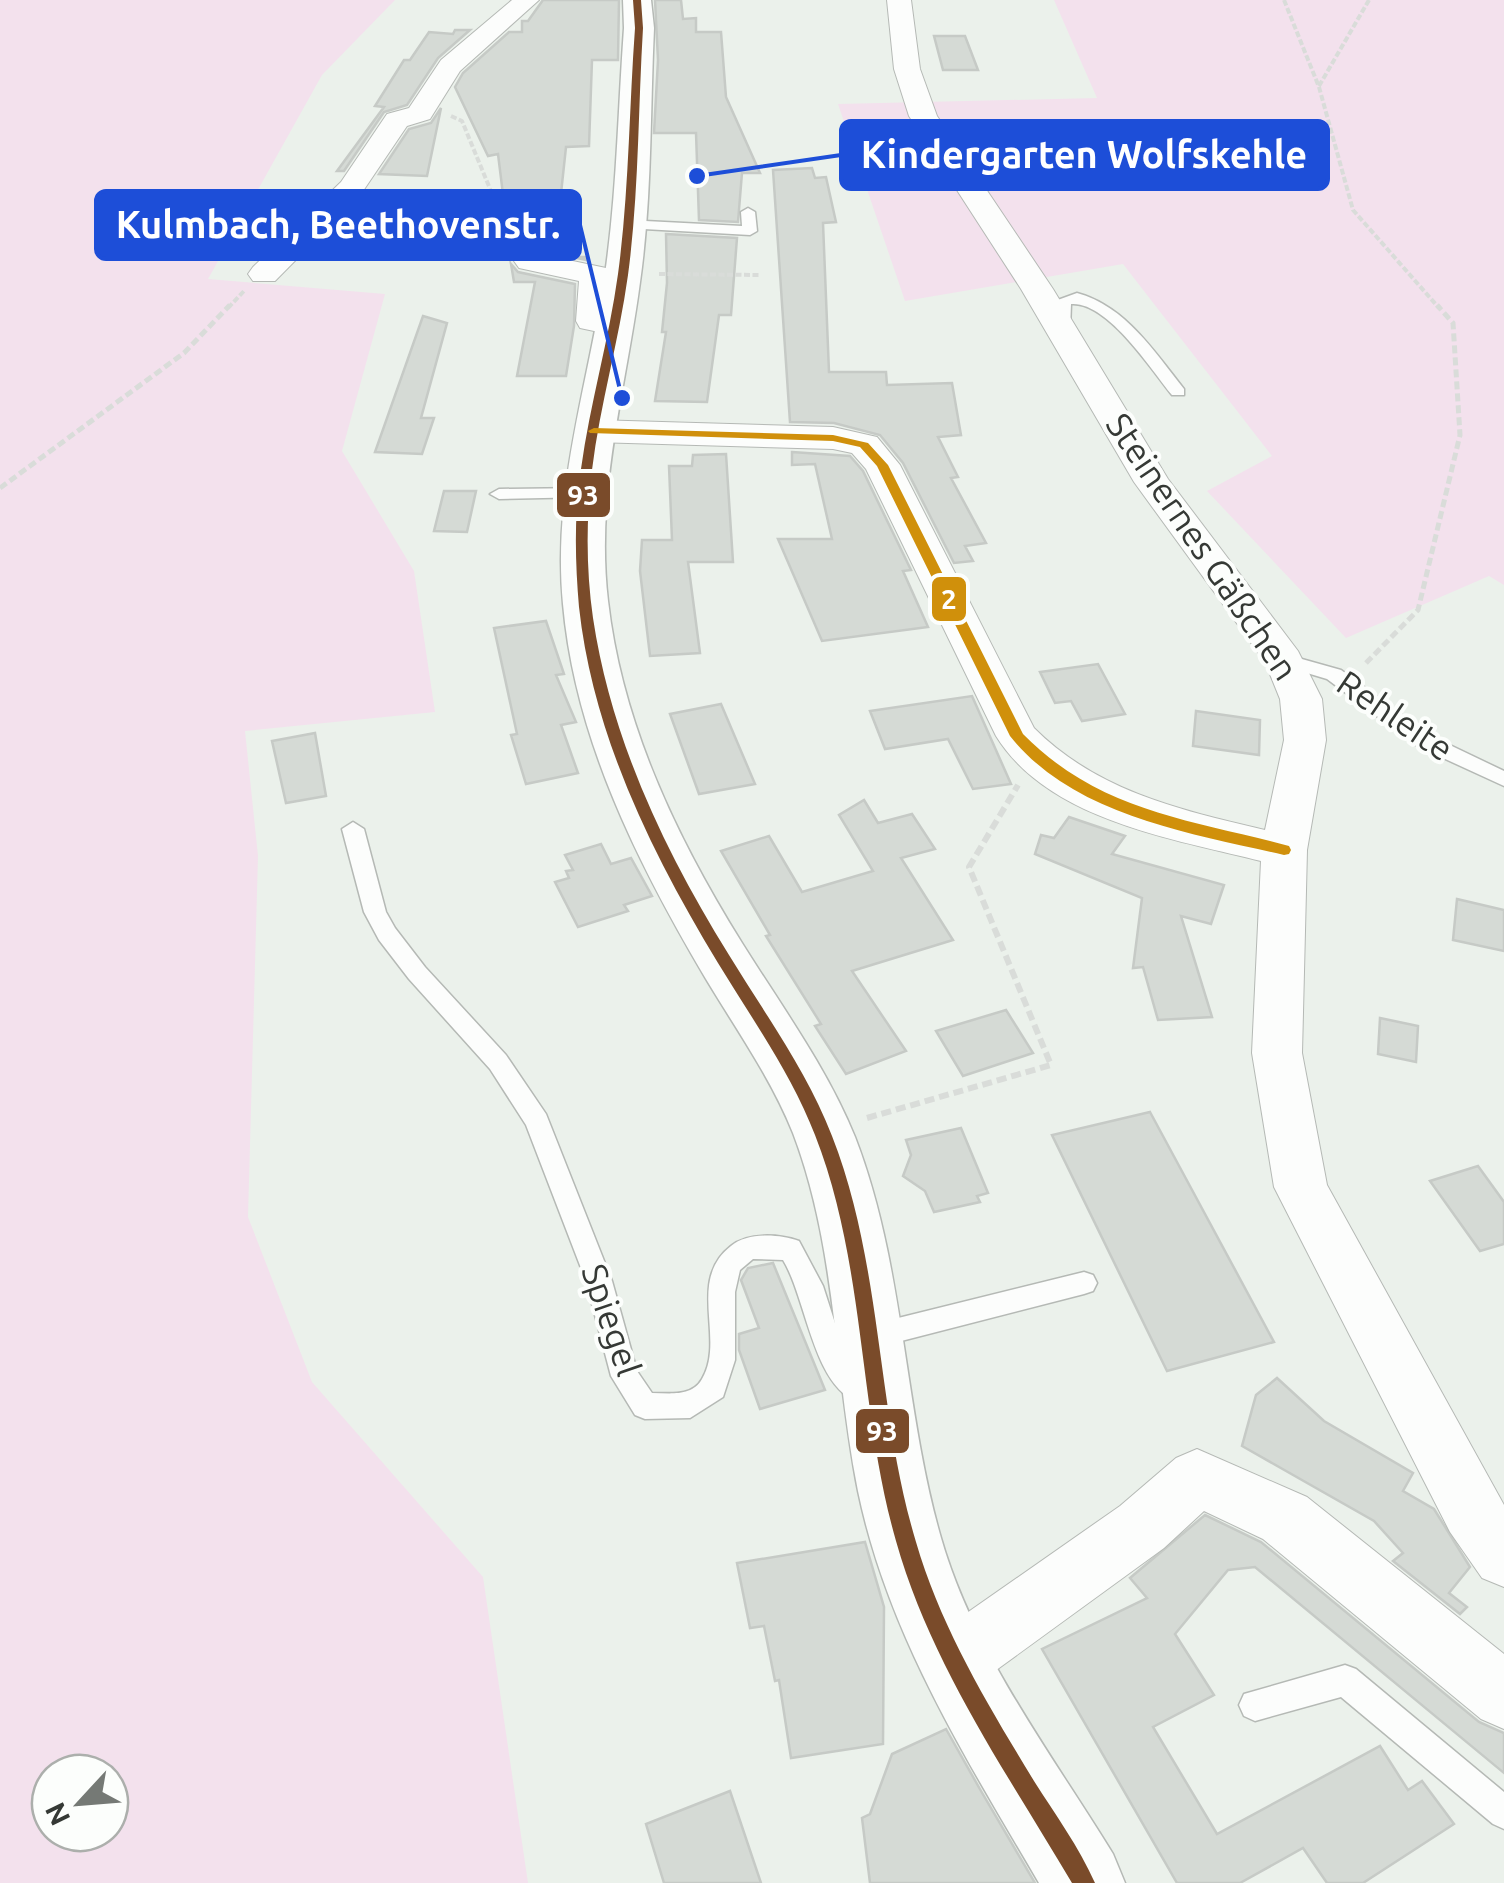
<svg xmlns="http://www.w3.org/2000/svg" width="1504" height="1883" viewBox="0 0 1504 1883" font-family="Ubuntu,sans-serif">
	<style>
		.green { fill: #f3e1ed; fill-rule: evenodd }
		.building { fill: #d5dad5; stroke: #c6cac6; stroke-width: 2.5 }
		.lines { fill: none; stroke-linecap: round; stroke-linejoin: round }
		.service-casing { stroke: #b5b9b5; stroke-width: 3 }
		.minor-casing { stroke: #b5b9b5; stroke-width: 2 }
		.tertiary-casing { stroke: #b5b9b5; stroke-width: 3 }
		.path-far2 { stroke: #d9dcd9; stroke-width: 4; stroke-dasharray: 6 2.5; stroke-linecap: butt }
		.path-far1 { stroke: #d9dcd9; stroke-width: 5; stroke-dasharray: 8 4; stroke-linecap: butt }
		.path { stroke: #d9dcd9; stroke-width: 6; stroke-dasharray: 10 5; stroke-linecap: butt }
		.service { fill: #fcfdfc; fill-rule: evenodd }
		.minor { fill: #fcfdfc; fill-rule: evenodd }
		.tertiary { fill: #fcfdfc; fill-rule: evenodd }
		.bus-1-casing { stroke: #fcfefc; stroke-width: 7 }
		.bus-2-casing { stroke: #fcfefc; stroke-width: 7 }
		.bus-1 { fill: #7a4b2a; fill-rule: evenodd }
		.bus-2 { fill: #d0900b; fill-rule: evenodd }
		.labels { text-anchor: middle; stroke-width: 8; stroke-linejoin: round; paint-order: stroke }
		.street-label { font-size: 35px; fill: #353935; stroke: #fcfefc }
		.leader { fill: none; stroke: #1d4ed8; stroke-width: 4 }
		.callout-dot { fill: #1d4ed8; stroke: #fcfefc; stroke-width: 4 }
		.callout { fill: #1d4ed8; stroke: #1d4ed8; stroke-width: 4 }
		.callout-label { font-size: 38px; text-anchor: middle; font-weight: bold; fill: #fff }
		.line-badge { stroke: #fcfefc; stroke-width: 4 }
		.badge-label { font-size: 28px; text-anchor: middle; font-weight: bold; fill: #fff }
	</style>
	<rect width="100%" height="100%" fill="#ebf1eb"/>
	<g class="green">
		<path d="M0,0h395l-73,75 -114,204 177,15 -43,157 72,120 21,141 -190,19 13,125 -10,361 64,165 171,195 45,306h-528zM110,1773v60h-60v-60z"/>
		<polygon points="1054,0 1504,0 1504,585 1489,576 1346,638 1207,491 1272,456 1123,264 905,301 838,104 1097,98"/>
	</g>
	<g class="building">
		<polygon points="543,0 619,0 618,60 592,60 589,146 566,147 559,212 574,212 571,234 580,234 576,257 586,257 586,260 529,248 518,250 511,259 498,154 488,156 455,87 463,73 509,32 522,32 522,21 528,21"/>
		<polygon points="655,0 681,0 683,19 696,18 696,32 721,32 726,97 760,173 742,173 738,222 699,220 696,133 654,133 658,60"/>
		<polygon points="455,30 470,30 438,58 407,105 384,112 344,171 337,171 384,107 375,106 404,60 410,60 429,32 453,34"/>
		<polygon points="934,36 965,36 978,70 943,70"/>
		<polygon points="441,108 427,176 379,174 409,129 431,123"/>
		<polygon points="812,168 815,178 826,177 836,222 823,223 829,372 886,372 887,385 952,383 961,435 938,437 958,477 951,478 986,543 965,546 973,561 954,563 903,463 880,435 834,423 790,422 773,170"/>
		<polygon points="666,234 737,238 731,315 719,315 707,402 655,401 666,332 662,332 667,283"/>
		<polygon points="511,264 518,272 575,284 574,326 566,376 517,376 535,282 514,282"/>
		<polygon points="423,316 447,323 421,418 434,418 422,454 375,452"/>
		<polygon points="792,452 850,456 863,471 911,570 903,571 928,627 822,641 778,539 832,539 815,464 792,465"/>
		<polygon points="726,454 733,562 688,562 700,653 650,656 640,571 642,540 672,540 669,466 692,466 693,455"/>
		<polygon points="444,491 476,491 467,532 434,531"/>
		<polygon points="546,621 564,674 556,675 576,722 561,725 578,773 526,784 511,735 517,734 494,628"/>
		<polygon points="1098,664 1125,714 1082,721 1071,701 1055,703 1040,672"/>
		<polygon points="972,696 1011,784 973,789 948,739 885,749 870,711"/>
		<polygon points="721,704 755,784 699,794 670,714"/>
		<polygon points="1196,711 1260,720 1259,755 1193,746"/>
		<polygon points="315,733 326,796 286,803 272,741"/>
		<polygon points="864,800 878,823 912,814 935,849 901,858 953,940 852,971 906,1051 846,1074 815,1026 821,1024 766,936 770,935 721,851 769,836 802,892 873,871 839,815"/>
		<polygon points="1069,817 1125,836 1112,854 1224,885 1211,924 1181,916 1212,1017 1158,1020 1143,967 1133,968 1142,898 1035,854 1041,835 1054,838"/>
		<polygon points="601,844 611,864 631,858 652,896 624,905 628,911 578,927 555,882 569,878 566,871 573,870 565,855"/>
		<polygon points="1457,899 1504,910 1504,951 1453,940"/>
		<polygon points="1006,1010 1033,1053 963,1076 936,1031"/>
		<polygon points="1380,1018 1418,1026 1416,1062 1378,1054"/>
		<polygon points="1150,1112 1274,1342 1167,1371 1052,1135"/>
		<polygon points="961,1128 988,1193 977,1196 980,1202 934,1212 925,1191 903,1176 911,1155 906,1140"/>
		<polygon points="1478,1166 1504,1202 1504,1244 1480,1251 1430,1181"/>
		<polygon points="773,1263 825,1390 760,1409 739,1350 739,1334 759,1328 741,1280 748,1268"/>
		<polygon points="1277,1378 1324,1421 1413,1473 1403,1491 1434,1509 1470,1567 1449,1593 1467,1607 1460,1614 1393,1561 1403,1553 1374,1521 1242,1446 1256,1395"/>
		<polygon points="1205,1515 1261,1542 1479,1722 1504,1733 1504,1773 1255,1567 1228,1570 1175,1634 1214,1695 1153,1727 1217,1834 1380,1746 1408,1790 1422,1781 1454,1824 1363,1883 1327,1883 1303,1848 1240,1883 1177,1883 1042,1649 1147,1598 1130,1578"/>
		<polygon points="865,1542 884,1607 883,1744 791,1758 779,1680 775,1681 764,1626 750,1628 737,1563"/>
		<polygon points="946,1729 981,1791 1035,1883 870,1883 862,1818 870,1814 892,1754"/>
		<polygon points="730,1791 761,1883 664,1883 646,1824"/>
	</g>
	<g class="lines">
		<defs>
			<g id="service">
				<polygon points="748,208 755,212 757,231 750,235 626,228 619,224 626,220 742,226 741,212"/>
				<path d="M1077,293c48,13 77,58 107,96v6h-12c-21,-26 -65,-94 -101,-91l-1,26 -13,3 -2,-32z"/>
				<polygon points="584,488 590,489 590,497 499,499 490,494 499,489"/>
				<polygon points="1284,654 1341,670 1431,736 1504,771 1504,786 1417,746 1327,679 1277,664 1274,660"/>
				<path d="M353,822l11,7 22,83 9,16 30,39 81,88 40,59 66,167 25,90 15,22c18,0 40,4 50,-14 24,-40 -16,-98 29,-133 17,-14 48,-12 68,-5l24,45 20,62 27,40 -4,9 -10,4c-43,-17 -50,-104 -73,-141l-30,-1 -13,11 -5,22v68l-12,37 -33,21 -45,1 -10,-4 -24,-39 -25,-95 -60,-156 -36,-56 -81,-90 -30,-39 -15,-28 -22,-83z"/>
				<polygon points="1084,1272 1093,1275 1097,1283 1093,1291 1084,1294 874,1348 864,1345 861,1336 864,1327 874,1324"/>
				<polygon points="1345,1665 1356,1669 1504,1792 1504,1829 1493,1824 1341,1697 1255,1721 1244,1716 1239,1705 1244,1694"/>
			</g>
			<g id="minor">
				<polygon points="512,0 539,0 460,71 430,119 407,126 361,194 275,281 253,281 248,274 253,267 341,182 387,114 409,108 441,60"/>
				<path d="M887,0h24l9,69 17,47 116,173 115,190 130,172 24,48 4,41 -19,110 -5,203 25,132 177,320v82l-22,-9 -32,-46 -176,-345 -22,-134 9,-192c-88,-22 -213,-41 -265,-125l-130,-267 -14,-16 -19,-4 -239,-7 -12,-4 -6,-7 6,-7 12,-4 239,7 44,10 23,28 134,263c64,64 147,82 231,102l19,-90 -4,-41 -15,-37 -131,-180 -113,-193 -112,-173 -15,-47z"/>
				<polygon points="530,252 606,268 611,275 609,314 625,318 629,325 625,332 613,335 580,328 576,321 579,281 519,268 514,261 519,254"/>
				<polygon points="1197,1449 1307,1497 1504,1654 1504,1729 1481,1719 1263,1539 1204,1511 1164,1548 977,1684 954,1693 931,1684 922,1661 931,1638 1120,1506 1176,1458"/>
			</g>
			<path id="tertiary" d="M623,0h28l3,28c-4,84 -2,170 -14,254 -14,107 -45,208 -32,319 14,123 69,238 134,342 40,64 85,125 113,194 50,129 48,269 86,401 33,115 110,215 172,316l12,29h-86c-73,-125 -151,-248 -181,-392 -24,-119 -21,-243 -65,-358 -22,-55 -57,-104 -87,-154 -68,-115 -131,-240 -143,-375 -11,-115 25,-218 42,-330 12,-82 13,-164 19,-246z"/>
		</defs>
		<use href="#service" class="service-casing"/>
		<use href="#minor" class="minor-casing"/>
		<use href="#tertiary" class="tertiary-casing"/>
		<g class="path-far2">
			<polyline points="1284,0 1319,87 1353,210 1439,308"/>
			<polyline points="1319,86 1369,0"/>
			<polyline points="451,116 462,121 512,242"/>
			<polyline points="659,274 761,275"/>
			<polyline points="228,308 244,291"/>
		</g>
		<g class="path-far1">
			<polyline points="0,488 184,353 230,305"/>
			<polyline points="1366,663 1418,610 1460,435 1453,323 1437,305"/>
		</g>
		<polyline class="path" points="867,1118 1051,1065 969,867 1018,785"/>
		<use href="#service" class="service"/>
		<use href="#minor" class="minor"/>
		<use href="#tertiary" class="tertiary"/>
		<defs>
			<path id="bus-1" d="M633,0h8l2,28c-5,82 -4,165 -15,247 -9,66 -28,129 -36,195 -6,49 -6,99 1,148 18,121 72,234 136,337 36,59 78,116 103,181 51,130 44,273 84,406 25,86 72,163 118,239 21,33 45,66 61,102h-23c-65,-110 -141,-218 -176,-342 -38,-133 -30,-276 -81,-406 -24,-62 -63,-116 -97,-172 -66,-109 -125,-228 -139,-356 -4,-46 -5,-93 2,-138 9,-66 28,-129 37,-195 11,-81 11,-164 17,-246z"/>
			<path id="bus-2" d="M594,428l239,7 35,8 20,22 135,269c77,78 166,85 266,112l2,4 -2,4 -5,1c-94,-22 -210,-39 -274,-119l-133,-270 -17,-19 -27,-6 -243,-8 -2,-2z"/>
		</defs>
		<use href="#bus-1" class="bus-1-casing"/>
		<use href="#bus-2" class="bus-2-casing"/>
		<use href="#bus-1" class="bus-1"/>
		<use href="#bus-2" class="bus-2"/>
	</g>
	<g class="labels">
		<g class="street-label">
			<text transform="translate(1202 547) rotate(56)" y="12">Steinernes Gäßchen</text>
			<text transform="translate(1395 716) rotate(34)" y="12">Rehleite</text>
			<text transform="translate(611 1320) rotate(71)" y="12">Spiegel</text>
		</g>
	</g>
	<path class="leader" d="M697 176L841 155M622 398L580 225"/>
	<g class="callout-dot">
		<circle cx="697" cy="176" r="10"/>
		<circle cx="622" cy="398" r="10"/>
	</g>
	<g class="callout">
		<rect x="841" y="121" width="487" height="68" rx="10"/>
		<rect x="96" y="191" width="484" height="68" rx="10"/>
	</g>
	<g class="callout-label">
		<text x="1084" y="168">Kindergarten Wolfskehle</text>
		<text x="338" y="238">Kulmbach, Beethovenstr.</text>
	</g>
	<g class="line-badge">
		<rect x="555" y="471" width="57" height="48" rx="10" fill="#7a4b2a"/>
		<rect x="930" y="575" width="38" height="48" rx="10" fill="#d0900b"/>
		<rect x="854" y="1407" width="57" height="48" rx="10" fill="#7a4b2a"/>
	</g>
	<g class="badge-label">
		<text x="583" y="505">93</text>
		<text x="949" y="609">2</text>
		<text x="882" y="1441">93</text>
	</g>
	<g transform="translate(80 1803) rotate(244)"><circle r="48" fill="#fcfefc" stroke="#acafac" stroke-width="2.5"/>
	<path d="M0-8L18 38L0 25L-18 38Z" fill="#757975"/>
	<text y="-15" font-size="28" font-weight="bold" text-anchor="middle" fill="#353935">N</text>
	</g>
</svg>
